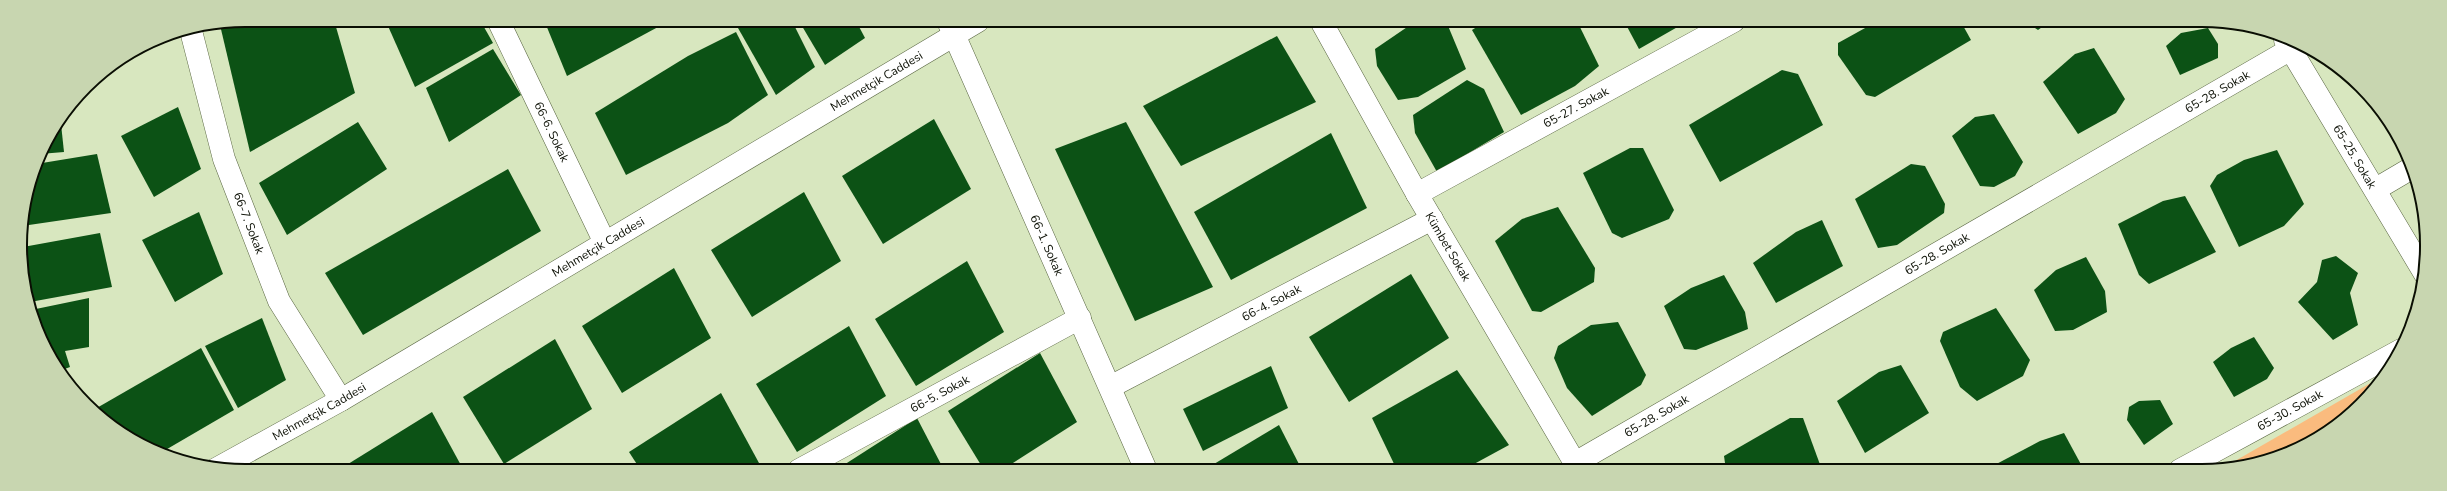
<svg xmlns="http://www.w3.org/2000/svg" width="2447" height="491" viewBox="0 0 2447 491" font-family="'Nunito Sans',sans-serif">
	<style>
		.green { fill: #fabb7e }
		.building { fill: #0c5215 }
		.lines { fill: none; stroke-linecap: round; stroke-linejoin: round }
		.minor-casing { stroke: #596642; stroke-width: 23 }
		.minor { stroke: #fff; stroke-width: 22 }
		.labels { text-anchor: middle; stroke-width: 4; stroke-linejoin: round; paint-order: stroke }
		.street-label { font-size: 12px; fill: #0a0e03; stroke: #d8e7bf }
		.rim { fill: none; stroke: #0a0e03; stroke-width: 2 }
	</style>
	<rect width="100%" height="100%" fill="#d8e7bf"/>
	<polygon class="green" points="2381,377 2361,405 2288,454 2221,469"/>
	<g class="building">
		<polygon points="246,20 334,20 355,93 250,152 220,25"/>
		<polygon points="400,20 480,20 493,43 415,87 388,26"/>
		<polygon points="544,20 671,20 567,76"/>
		<polygon points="752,20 792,21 815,67 776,95 738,28"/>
		<polygon points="799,21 856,21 865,38 825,65"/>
		<polygon points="1416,21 1446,21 1466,69 1418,97 1398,100 1377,66 1375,49"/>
		<polygon points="1486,21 1577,21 1599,66 1575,86 1521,115 1472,30"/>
		<polygon points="1624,21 1688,21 1639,49"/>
		<polygon points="1876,22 1961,22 1971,40 1875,97 1866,95 1838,55 1838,43"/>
		<polygon points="2026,22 2049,22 2038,30"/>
		<polygon points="2208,28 2218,44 2218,58 2180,75 2166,46 2181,33"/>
		<polygon points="736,32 768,95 728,123 626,175 595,113 688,56"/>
		<polygon points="1277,36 1316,102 1181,166 1143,106"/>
		<polygon points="2094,48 2125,99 2116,113 2078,134 2043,82 2075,54"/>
		<polygon points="493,49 521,95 449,142 426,88"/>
		<polygon points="1782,70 1798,74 1823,125 1720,182 1689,125"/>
		<polygon points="1467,80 1484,89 1504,132 1437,172 1415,133 1413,115"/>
		<polygon points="178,107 201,169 154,197 121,136"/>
		<polygon points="1994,114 2023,162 2015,176 1994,187 1980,186 1952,136 1975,117"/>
		<polygon points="934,119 971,189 883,244 842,176"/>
		<polygon points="358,122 387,169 287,235 259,183"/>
		<polygon points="1126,122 1213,287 1135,321 1055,149"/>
		<polygon points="61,124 64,152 40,154 49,141"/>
		<polygon points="1331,133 1367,208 1231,280 1194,212"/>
		<polygon points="1630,148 1643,148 1674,210 1669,219 1622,238 1612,233 1583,173"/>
		<polygon points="2277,150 2304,204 2284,226 2239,247 2210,186 2217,175 2244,160"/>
		<polygon points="97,154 111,213 22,226 36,164"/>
		<polygon points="1911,164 1925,166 1945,204 1944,213 1897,245 1878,248 1855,199"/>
		<polygon points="508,169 541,231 363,335 325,273"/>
		<polygon points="804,192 841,261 752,317 711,250"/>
		<polygon points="2185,196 2216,252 2149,284 2139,275 2118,224 2163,201"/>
		<polygon points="1558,207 1595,268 1594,282 1541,312 1532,311 1495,241 1522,219"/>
		<polygon points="199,212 223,274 175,302 142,240"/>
		<polygon points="1822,220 1843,266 1776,303 1753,263 1796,232"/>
		<polygon points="100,233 112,287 30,302 23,247"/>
		<polygon points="2336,256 2358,273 2350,293 2358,325 2333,340 2298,302 2317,282 2322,260"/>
		<polygon points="2086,257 2105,291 2107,312 2073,330 2055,331 2034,290 2056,270"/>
		<polygon points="967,261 1004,332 916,386 875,319"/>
		<polygon points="674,268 711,338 622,393 582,326"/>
		<polygon points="1411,274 1449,338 1349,402 1309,337"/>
		<polygon points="1724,275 1745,312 1748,329 1696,350 1684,349 1664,306 1691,288"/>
		<polygon points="89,298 89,347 65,351 70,367 62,370 32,318 31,310"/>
		<polygon points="1996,308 2030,360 2023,376 1977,401 1960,387 1940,341 1943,332"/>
		<polygon points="262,318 286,380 238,408 205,346"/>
		<polygon points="1618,322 1646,375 1641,385 1592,416 1567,388 1554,358 1558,346 1591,325"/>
		<polygon points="849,326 886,396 797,452 756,384"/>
		<polygon points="2254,337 2274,368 2267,379 2234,397 2213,362 2231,348"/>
		<polygon points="555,339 592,409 504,464 463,397"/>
		<polygon points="201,348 234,410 162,452 146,448 95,409"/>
		<polygon points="1040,353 1077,422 1002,470 984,470 948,411"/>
		<polygon points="1901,365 1929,413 1865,453 1837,401 1879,372"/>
		<polygon points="1271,366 1288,408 1203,451 1183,409"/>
		<polygon points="1457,370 1509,445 1463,470 1397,470 1372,418"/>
		<polygon points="721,393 759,463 749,469 640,469 629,452"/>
		<polygon points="2160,400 2173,424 2144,445 2127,420 2129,407 2139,401"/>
		<polygon points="432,412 463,469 340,469"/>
		<polygon points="917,418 944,470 836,470"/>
		<polygon points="1790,418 1803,418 1822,470 1726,470 1724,456"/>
		<polygon points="1279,425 1302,470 1204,470"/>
		<polygon points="2064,433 2084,470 1985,470 2040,441"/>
	</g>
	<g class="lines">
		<defs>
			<g id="minor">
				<path id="s1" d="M498,20l107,223"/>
				<path id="s2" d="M948,21l198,449"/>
				<path id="s3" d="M1321,21l96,173 162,276"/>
				<path id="s4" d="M191,31l33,128 55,142 62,99"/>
				<path id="s5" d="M2285,40l140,234"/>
				<polyline points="2376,189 2410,169"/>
				<path id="s6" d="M1417,194l317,-173"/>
				<path id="s7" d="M1110,387l322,-168"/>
				<path id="s8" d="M1575,463l723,-418"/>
				<path id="s9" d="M216,469l125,-69 637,-379"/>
				<path id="s10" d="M799,470l281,-152"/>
				<path id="s11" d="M2180,470l221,-120"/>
			</g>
		</defs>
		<use href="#minor" class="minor-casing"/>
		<use href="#minor" class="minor"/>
	</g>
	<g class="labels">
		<g class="street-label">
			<text dy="4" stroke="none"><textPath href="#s9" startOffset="766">Mehmetçik Caddesi</textPath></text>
			<text dy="4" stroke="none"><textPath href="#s8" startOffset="742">65-28. Sokak</textPath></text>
			<text dy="4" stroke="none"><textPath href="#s6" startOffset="181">65-27. Sokak</textPath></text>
			<text dy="4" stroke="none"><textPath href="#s1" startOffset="124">66-6. Sokak</textPath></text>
			<text dy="4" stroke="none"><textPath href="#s5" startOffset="136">65-25. Sokak</textPath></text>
			<text dy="4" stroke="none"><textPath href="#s4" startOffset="201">66-7. Sokak</textPath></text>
			<text dy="4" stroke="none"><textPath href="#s2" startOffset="245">66-1. Sokak</textPath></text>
			<text dy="4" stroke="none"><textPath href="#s9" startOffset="442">Mehmetçik Caddesi</textPath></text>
			<text dy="4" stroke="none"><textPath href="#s3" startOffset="259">Kümbet Sokak</textPath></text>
			<text dy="4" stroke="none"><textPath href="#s8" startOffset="418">65-28. Sokak</textPath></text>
			<text dy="4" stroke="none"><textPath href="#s7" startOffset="182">66-4. Sokak</textPath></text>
			<text dy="4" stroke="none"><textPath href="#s10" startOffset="160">66-5. Sokak</textPath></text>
			<text dy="4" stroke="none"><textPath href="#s11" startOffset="125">65-30. Sokak</textPath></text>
			<text dy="4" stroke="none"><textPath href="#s9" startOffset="118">Mehmetçik Caddesi</textPath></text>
			<text dy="4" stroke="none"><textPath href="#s8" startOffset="94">65-28. Sokak</textPath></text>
		</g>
	</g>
	<path d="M0 0H2447V491H0ZM245 27H2202A218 218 0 0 1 2420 245V246A218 218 0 0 1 2202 464H245A218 218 0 0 1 27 246V245A218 218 0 0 1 245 27Z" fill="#c8d6b0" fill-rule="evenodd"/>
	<path class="rim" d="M245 27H2202A218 218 0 0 1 2420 245V246A218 218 0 0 1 2202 464H245A218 218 0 0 1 27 246V245A218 218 0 0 1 245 27Z"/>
</svg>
